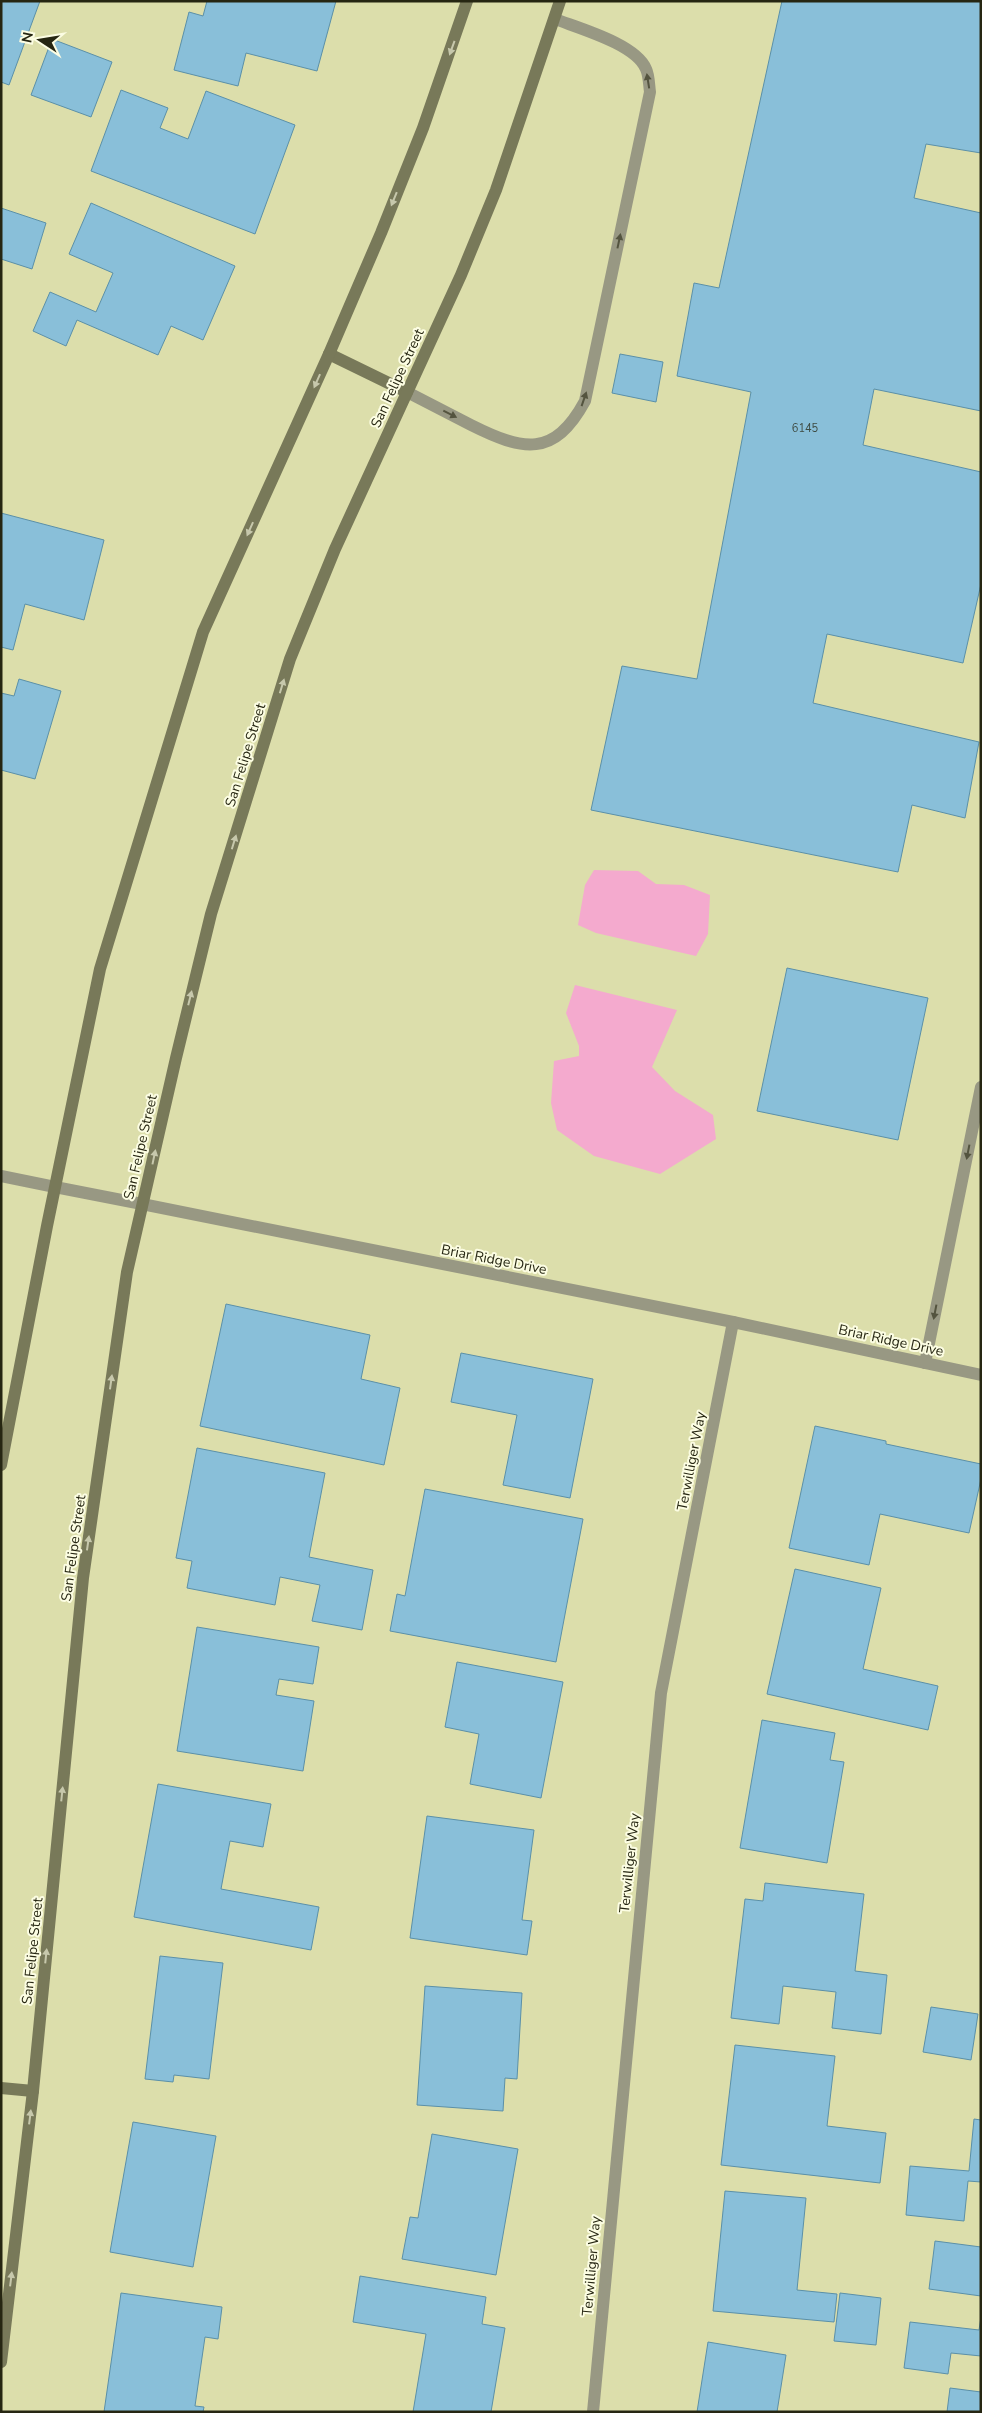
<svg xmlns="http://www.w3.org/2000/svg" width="982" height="2413" viewBox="0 0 982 2413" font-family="'Nunito Sans',sans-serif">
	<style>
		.green { fill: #f4aace }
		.building { fill: #89bfd9; stroke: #5b90a8 }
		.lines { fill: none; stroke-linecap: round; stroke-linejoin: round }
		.service { stroke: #989883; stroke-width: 12 }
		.minor { stroke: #989883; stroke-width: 12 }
		.tertiary { stroke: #989883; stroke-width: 12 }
		.secondary { stroke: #787959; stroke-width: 12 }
		.oneway { fill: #c7c8ac }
		.oneway2 { fill: #54543f }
		.labels { text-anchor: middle; stroke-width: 4; stroke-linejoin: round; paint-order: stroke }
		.number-label { font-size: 11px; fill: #3f4c44 }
		.street-label { font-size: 14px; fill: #262612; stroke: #fcfde3 }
	</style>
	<rect width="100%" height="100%" fill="#dcdeab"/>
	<g class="green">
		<polygon points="594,870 638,871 656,884 684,885 710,895 708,934 696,956 596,933 578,925 585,885"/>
		<polygon points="575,985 677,1010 652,1067 675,1091 713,1115 716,1139 660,1174 594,1156 557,1130 551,1103 554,1061 579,1056 579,1046 566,1013"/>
	</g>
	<g class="building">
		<polygon points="1,1 40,1 9,85 1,82"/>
		<polygon points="207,1 336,1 317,71 246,53 238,86 174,70 189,12 203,16"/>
		<polygon points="782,1 981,1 981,153 926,144 914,198 981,213 981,411 874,389 863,445 981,472 981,584 963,663 827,634 813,703 979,742 965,818 912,805 898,872 591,810 622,666 697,679 751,392 677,376 694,283 719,288"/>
		<polygon points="52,39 112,62 91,117 31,95"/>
		<polygon points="121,90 168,108 160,128 188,139 206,91 295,125 255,234 91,171"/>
		<polygon points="91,203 235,266 203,340 171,326 158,355 77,320 66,346 33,331 50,292 96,312 113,273 69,254"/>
		<polygon points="1,208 46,223 32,269 1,259"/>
		<polygon points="620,354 663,362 656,402 612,393"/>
		<polygon points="1,513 104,540 84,620 25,604 13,650 1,647"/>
		<polygon points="19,679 61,691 35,779 1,770 1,693 14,696"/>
		<polygon points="787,968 928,998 898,1140 757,1111"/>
		<polygon points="226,1304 370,1335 361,1379 400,1388 384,1465 200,1426"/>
		<polygon points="461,1353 593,1379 570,1498 503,1485 517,1415 451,1402"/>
		<polygon points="815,1426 886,1441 886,1444 981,1464 981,1479 969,1533 880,1514 869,1565 789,1548"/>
		<polygon points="197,1448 325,1473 309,1557 373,1570 362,1630 312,1621 320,1585 280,1577 275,1605 187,1588 192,1561 176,1558"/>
		<polygon points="425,1489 583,1519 556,1662 390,1631 397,1594 405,1596"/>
		<polygon points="795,1569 881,1588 863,1669 938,1686 928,1730 767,1694"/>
		<polygon points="197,1627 319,1647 313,1684 279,1679 276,1695 314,1701 303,1771 177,1751"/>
		<polygon points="457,1662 563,1682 541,1798 470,1784 479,1734 445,1727"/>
		<polygon points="762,1720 835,1733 830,1760 844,1762 827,1863 740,1848"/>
		<polygon points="158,1784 271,1804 263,1847 230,1841 221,1889 319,1907 311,1950 134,1917"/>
		<polygon points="427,1816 534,1830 522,1920 532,1921 527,1955 410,1938"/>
		<polygon points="765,1883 864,1894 855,1971 887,1975 881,2034 832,2028 836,1992 783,1986 779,2024 731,2018 745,1899 763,1901"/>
		<polygon points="160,1956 223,1963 209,2079 174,2075 173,2082 145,2079"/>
		<polygon points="425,1986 522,1993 517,2079 505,2078 503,2111 417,2105"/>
		<polygon points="931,2007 978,2014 971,2060 923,2052"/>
		<polygon points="735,2045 835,2056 827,2126 886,2133 880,2183 721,2165"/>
		<polygon points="974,2119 981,2120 981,2182 968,2181 964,2221 906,2215 910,2166 969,2171"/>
		<polygon points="133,2122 216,2136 193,2267 110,2252"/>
		<polygon points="432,2134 518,2149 496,2275 402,2259 410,2217 418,2218"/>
		<polygon points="725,2191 806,2198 797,2290 837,2294 834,2322 713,2311"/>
		<polygon points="935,2241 981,2247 981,2296 929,2289"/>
		<polygon points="360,2276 486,2297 482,2324 505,2328 491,2412 413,2412 426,2334 353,2322"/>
		<polygon points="121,2293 222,2307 218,2339 205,2337 195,2406 204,2407 203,2412 104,2412"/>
		<polygon points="840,2293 881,2298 876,2345 834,2341"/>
		<polygon points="981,2317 981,2356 951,2353 948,2374 904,2368 910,2322 979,2330"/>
		<polygon points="708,2342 786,2355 777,2412 697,2412"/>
		<polygon points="950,2388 981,2392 981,2412 947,2412"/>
	</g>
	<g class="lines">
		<g class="service">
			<path d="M407,392c21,11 43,22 64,33 52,26 83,33 114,-24l65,-309c-1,-7 -1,-17 -4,-23 -10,-25 -68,-41 -91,-50"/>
			<polyline points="925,1363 981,1087"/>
		</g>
		<g class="minor">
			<polyline points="1,1176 55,1187"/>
			<polyline points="142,1204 733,1322 981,1375"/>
			<polyline points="593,2412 661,1693 733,1322"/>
		</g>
		<polyline class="tertiary" points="55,1187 142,1204"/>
		<g class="secondary">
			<polyline points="329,354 407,392"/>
			<polyline points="1,1465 47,1226 100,969 203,632 329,354 381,233 423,128 467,1"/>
			<polyline points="1,2088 33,2091"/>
			<polyline points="1,2362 33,2091 83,1578 127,1272 176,1058 211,914 290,659 335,549 461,275 496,190 560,1"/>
		</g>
	</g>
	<defs><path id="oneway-solid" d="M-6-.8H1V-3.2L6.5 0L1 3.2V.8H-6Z" transform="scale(1.25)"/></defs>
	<g class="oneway">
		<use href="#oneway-solid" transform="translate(452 48) rotate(110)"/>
		<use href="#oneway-solid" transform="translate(394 199) rotate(112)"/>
		<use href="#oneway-solid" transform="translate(317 381) rotate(114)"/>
		<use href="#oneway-solid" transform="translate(250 529) rotate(114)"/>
		<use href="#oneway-solid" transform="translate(282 686) rotate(-73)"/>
		<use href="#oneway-solid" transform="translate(234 842) rotate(-73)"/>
		<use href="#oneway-solid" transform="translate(190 998) rotate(-76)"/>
		<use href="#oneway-solid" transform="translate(154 1157) rotate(-78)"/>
		<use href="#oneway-solid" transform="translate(111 1382) rotate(-82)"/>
		<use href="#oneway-solid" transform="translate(88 1543) rotate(-82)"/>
		<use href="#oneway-solid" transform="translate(62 1794) rotate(-84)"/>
		<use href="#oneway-solid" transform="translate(46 1956) rotate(-84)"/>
		<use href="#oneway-solid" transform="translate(30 2117) rotate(-83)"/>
		<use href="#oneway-solid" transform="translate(11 2279) rotate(-83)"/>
	</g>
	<g class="oneway2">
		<use href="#oneway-solid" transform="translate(648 81) rotate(-99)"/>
		<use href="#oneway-solid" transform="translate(619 241) rotate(-78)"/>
		<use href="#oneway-solid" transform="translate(584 399) rotate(-71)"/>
		<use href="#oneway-solid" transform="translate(450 414) rotate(27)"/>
		<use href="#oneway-solid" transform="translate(968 1152) rotate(101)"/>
		<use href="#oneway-solid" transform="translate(935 1312) rotate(101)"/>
	</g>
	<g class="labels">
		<g class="number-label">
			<text x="805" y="432">6145</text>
		</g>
		<g class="street-label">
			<text transform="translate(397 378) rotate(-65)" y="5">San Felipe Street</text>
			<text transform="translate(245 755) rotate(-73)" y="5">San Felipe Street</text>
			<text transform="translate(140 1147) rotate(-77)" y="5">San Felipe Street</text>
			<text transform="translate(494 1259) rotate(11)" y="5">Briar Ridge Drive</text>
			<text transform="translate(891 1340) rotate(12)" y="5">Briar Ridge Drive</text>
			<text transform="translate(691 1461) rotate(-79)" y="5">Terwilliger Way</text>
			<text transform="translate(73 1548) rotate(-82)" y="5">San Felipe Street</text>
			<text transform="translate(629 1863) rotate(-84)" y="5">Terwilliger Way</text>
			<text transform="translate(32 1951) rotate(-84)" y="5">San Felipe Street</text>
			<text transform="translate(591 2266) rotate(-85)" y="5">Terwilliger Way</text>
		</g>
	</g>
	<rect width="982" height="2413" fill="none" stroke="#262612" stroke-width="5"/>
	<g transform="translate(40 40) rotate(282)" stroke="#fcfde3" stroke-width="4" paint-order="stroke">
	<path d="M0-4L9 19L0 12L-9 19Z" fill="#262612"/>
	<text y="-8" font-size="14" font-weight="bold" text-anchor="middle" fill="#262612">N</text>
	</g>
</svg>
